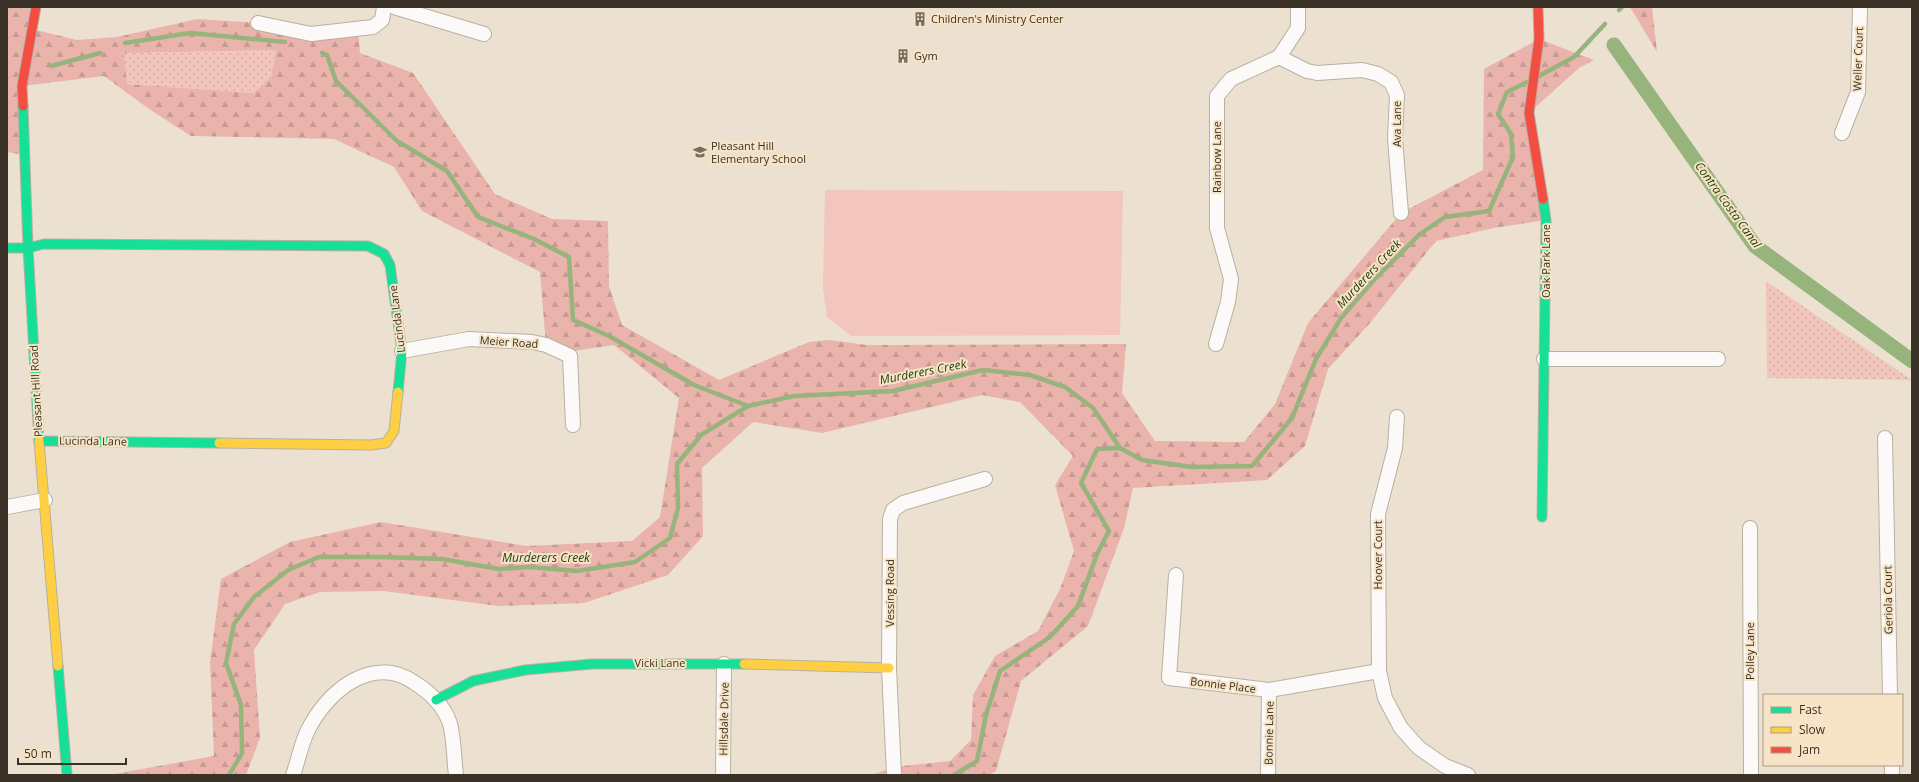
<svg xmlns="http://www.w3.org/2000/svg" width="1919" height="782" viewBox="0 0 1919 782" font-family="'Open Sans',sans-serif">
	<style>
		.grass { fill: url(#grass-dots) }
		.forest { fill: url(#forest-firs); fill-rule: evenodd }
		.pitch { fill: #f2c5bd }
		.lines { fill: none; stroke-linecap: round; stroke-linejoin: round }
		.stream { stroke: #97b47d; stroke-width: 4.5 }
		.canal { stroke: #97b47d; stroke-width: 15 }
		.street-casing { stroke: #b8b0a2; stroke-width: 16 }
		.fast-casing { stroke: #b8b0a2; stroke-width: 11 }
		.slow-casing { stroke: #b8b0a2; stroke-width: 11 }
		.jam-casing { stroke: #b8b0a2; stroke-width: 11 }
		.street { stroke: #fcfaf8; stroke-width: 14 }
		.fast { stroke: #16e098; stroke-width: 9 }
		.slow { stroke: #ffcf43; stroke-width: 9 }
		.jam { stroke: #f24e42; stroke-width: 9 }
		.labels { text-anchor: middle; stroke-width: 4; stroke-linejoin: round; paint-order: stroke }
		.poi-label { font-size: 11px; fill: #3a3226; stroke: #f7e3c5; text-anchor: start }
		.street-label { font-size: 11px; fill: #3a3226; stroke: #f7e3c5 }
		.water-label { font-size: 12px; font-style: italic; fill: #234211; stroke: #f7e3c5 }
	</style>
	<defs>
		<pattern id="grass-dots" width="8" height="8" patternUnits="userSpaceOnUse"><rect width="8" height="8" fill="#f2c5bd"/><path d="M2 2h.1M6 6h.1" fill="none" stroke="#d0aaa2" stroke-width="1.8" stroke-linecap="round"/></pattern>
		<pattern id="forest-firs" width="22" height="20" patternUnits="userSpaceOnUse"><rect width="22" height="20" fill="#eab3ac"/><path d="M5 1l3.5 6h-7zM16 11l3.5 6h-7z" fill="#c99a94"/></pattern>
	</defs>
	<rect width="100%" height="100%" fill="#ece1d0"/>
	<g class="grass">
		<polygon points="276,50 271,77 255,93 127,84 124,53"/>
		<polygon points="1766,281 1912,380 1767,378"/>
	</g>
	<g class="forest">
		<path d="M7,7h29l-4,22 45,11 40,-3 80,-18 61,4 53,11 47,-5 2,24 53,20 82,121 57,25 56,2 1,65 13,39 97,55 90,-38 20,-2 38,5 259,-1 -4,49 33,48 89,1 31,-38 33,-81 93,-110 82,-43 1,-101 55,-30 55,21 -15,8 -50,45 17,107 -52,8 -58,13 -66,82 -42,46 -23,77 -38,34 -134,8 -9,40 -36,98 -67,55 -25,90 -6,4h-118l22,-8 56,-6 21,-21 2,-45 22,-39 43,-25 22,-42 14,-38 -19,-66 18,-29 -53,-54 -38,-7 -160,38 -69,-11 -51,46 1,68 -35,39 -84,28 -86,3 -114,-15 -64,1 -35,12 -31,46 6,88 -14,37h-137l105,-19 -4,-94 11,-83 69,-37 91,-20 146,24 105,-5 28,-24 19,-119 -65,-53 -41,6 -27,-6 -6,-73 -118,-61 -28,-44 -60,-28 -143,-3 -42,-27 -45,-33 -82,10 3,69 -18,-3zM276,50l-5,27 -17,16 -127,-9 -3,-31z"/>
		<polygon points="1630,7 1652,7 1657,52"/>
	</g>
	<polygon class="pitch" points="825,190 1123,191 1120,335 851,336 827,317 823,288"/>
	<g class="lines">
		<g class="stream">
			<polyline points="1619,10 1622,7"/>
			<polyline points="125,43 190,33 285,42"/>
			<polyline points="322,53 327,55 336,81 397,141 447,171 478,217 534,239 569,257 573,320 609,336 694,385 748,406"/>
			<polyline points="51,66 100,53"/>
			<polyline points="1539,76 1574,57 1605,24"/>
			<polyline points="229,775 242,753 241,705 226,663 234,624 254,597 288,570 319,557 381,557 442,559 499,569 529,567 577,571 635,562 670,538 678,508 677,464 701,435 748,406 794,396 893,391 983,370 1030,375 1065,387 1093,408 1120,448 1142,460 1192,467 1252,466 1292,418 1316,359 1341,318 1373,281 1420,234 1445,217 1489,211 1513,157 1511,134 1498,114 1507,92 1527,82"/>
			<polyline points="954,775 977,761 986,715 1000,671 1050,637 1078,606 1097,554 1109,531 1081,483 1097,449 1120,448"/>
		</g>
		<polyline class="canal" points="1614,45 1755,246 1912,361"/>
		<defs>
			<g id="street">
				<polyline points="394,7 484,34"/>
				<polyline points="258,23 311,34 373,27 382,20 384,7"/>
				<polyline points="1279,57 1307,71 1317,73 1362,70 1378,74 1391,82 1397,95 1395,139 1401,213"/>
				<polyline points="1842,133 1858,92 1860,7"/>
				<polyline points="1216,344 1228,302 1231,279 1217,228 1217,96 1231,79 1279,57 1298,28 1298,7"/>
				<polyline points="402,351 469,339 532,342 546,345 570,356 573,425"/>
				<polyline points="1544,359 1718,359"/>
				<polyline points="1397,417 1395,448 1378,514 1379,671 1385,698 1401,728 1419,748 1445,766 1468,775"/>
				<polyline points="1885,438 1890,695"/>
				<polyline points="7,507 45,500"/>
				<polyline points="1750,528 1751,775"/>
				<polyline points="1176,575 1169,678 1269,690 1379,671"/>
				<polyline points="1892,765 1892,775"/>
				<path d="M293,775c5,-14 8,-30 14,-43 19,-40 65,-79 108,-49 14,9 28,22 34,38 5,12 5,40 7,54"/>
				<polyline points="723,775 724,664"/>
				<polyline points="894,775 889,668 890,519 893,510 903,503 985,479"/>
				<polyline points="1268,775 1269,690"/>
			</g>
			<g id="fast">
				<polyline points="23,106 28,248 39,441"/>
				<polyline points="7,248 28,248 44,244 368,246 384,254 390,265 402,351 398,392"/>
				<polyline points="39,441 219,443"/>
				<polyline points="1542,517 1546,220 1543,199"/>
				<polyline points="58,666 67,775"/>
				<polyline points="436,700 473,681 525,670 592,664 744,664"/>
			</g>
			<g id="slow">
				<polyline points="39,441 58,666"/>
				<polyline points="219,443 371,445 386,443 394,431 398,392"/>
				<polyline points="744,664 889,668"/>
			</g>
			<g id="jam">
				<polyline points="1538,7 1539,39 1529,113 1543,199"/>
				<polyline points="23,106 22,86 36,7"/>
			</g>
		</defs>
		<use href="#street" class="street-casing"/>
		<use href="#fast" class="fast-casing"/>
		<use href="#slow" class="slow-casing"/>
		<use href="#jam" class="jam-casing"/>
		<use href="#street" class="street"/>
		<use href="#fast" class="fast"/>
		<use href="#slow" class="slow"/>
		<use href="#jam" class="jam"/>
	</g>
	<defs>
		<symbol id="building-bare" viewBox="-9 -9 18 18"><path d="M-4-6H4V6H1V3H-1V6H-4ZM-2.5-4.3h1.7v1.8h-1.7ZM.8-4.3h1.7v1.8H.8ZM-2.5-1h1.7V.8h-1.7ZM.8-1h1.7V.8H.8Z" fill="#786f62" stroke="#f7e3c5" stroke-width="2.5" paint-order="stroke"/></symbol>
		<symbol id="school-bare" viewBox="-9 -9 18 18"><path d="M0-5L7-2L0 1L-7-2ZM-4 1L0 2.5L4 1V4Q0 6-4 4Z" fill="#786f62" stroke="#f7e3c5" stroke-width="2.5" paint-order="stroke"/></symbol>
	</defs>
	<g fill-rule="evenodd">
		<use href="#building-bare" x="910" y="9" width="20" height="20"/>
		<use href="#building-bare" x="893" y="46" width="20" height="20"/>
		<use href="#school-bare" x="690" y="142" width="20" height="20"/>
	</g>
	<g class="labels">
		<g class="poi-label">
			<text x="931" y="23">Children's Ministry Center</text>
			<text x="914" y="60">Gym</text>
			<text x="711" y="150">Pleasant Hill<tspan x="711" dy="13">Elementary School</tspan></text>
		</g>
		<g class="street-label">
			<text transform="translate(1858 59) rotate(-88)" y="4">Weller Court</text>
			<text transform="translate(1397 124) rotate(-90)" y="4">Ava Lane</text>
			<text transform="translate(1217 157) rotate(-90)" y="4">Rainbow Lane</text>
			<text transform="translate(1546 261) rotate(-90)" y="4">Oak Park Lane</text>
			<text transform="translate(397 319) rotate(-97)" y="4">Lucinda Lane</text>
			<text transform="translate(509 342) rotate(4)" y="4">Meier Road</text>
			<text transform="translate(36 391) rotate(-93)" y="4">Pleasant Hill Road</text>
			<text transform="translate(93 441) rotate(1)" y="4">Lucinda Lane</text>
			<text transform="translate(1378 555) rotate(-90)" y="4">Hoover Court</text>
			<text transform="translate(890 593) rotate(-90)" y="4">Vessing Road</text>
			<text transform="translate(1888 600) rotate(-91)" y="4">Geriola Court</text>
			<text transform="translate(1750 651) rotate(-90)" y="4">Polley Lane</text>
			<text x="660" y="667">Vicki Lane</text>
			<text transform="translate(1223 685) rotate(7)" y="4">Bonnie Place</text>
			<text transform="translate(724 719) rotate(-89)" y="4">Hillsdale Drive</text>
			<text transform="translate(1269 733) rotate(-89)" y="4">Bonnie Lane</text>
		</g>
		<g class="water-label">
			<text transform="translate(1728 205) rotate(54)" y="4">Contra Costa Canal</text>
			<text transform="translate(1369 274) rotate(-47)" y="4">Murderers Creek</text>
			<text transform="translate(923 372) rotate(-11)" y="4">Murderers Creek</text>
			<text x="546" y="562">Murderers Creek</text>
		</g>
	</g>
	<rect width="1919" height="782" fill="none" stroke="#3a3226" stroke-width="16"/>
	<rect x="1763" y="694" width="140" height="72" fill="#f7e3c5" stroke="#ab9c85"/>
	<rect x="1771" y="707" width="20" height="6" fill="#16e098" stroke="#ab9c85"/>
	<text x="1799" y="714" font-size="12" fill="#3a3226">Fast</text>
	<rect x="1771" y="727" width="20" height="6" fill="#ffcf43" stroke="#ab9c85"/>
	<text x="1799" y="734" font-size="12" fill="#3a3226">Slow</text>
	<rect x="1771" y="747" width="20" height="6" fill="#f24e42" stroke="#ab9c85"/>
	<text x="1799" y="754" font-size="12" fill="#3a3226">Jam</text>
	<path d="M18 758v6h108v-6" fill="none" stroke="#3a3226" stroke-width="2"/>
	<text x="24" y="758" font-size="12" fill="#3a3226" stroke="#f7e3c5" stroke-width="3" paint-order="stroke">50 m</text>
</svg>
